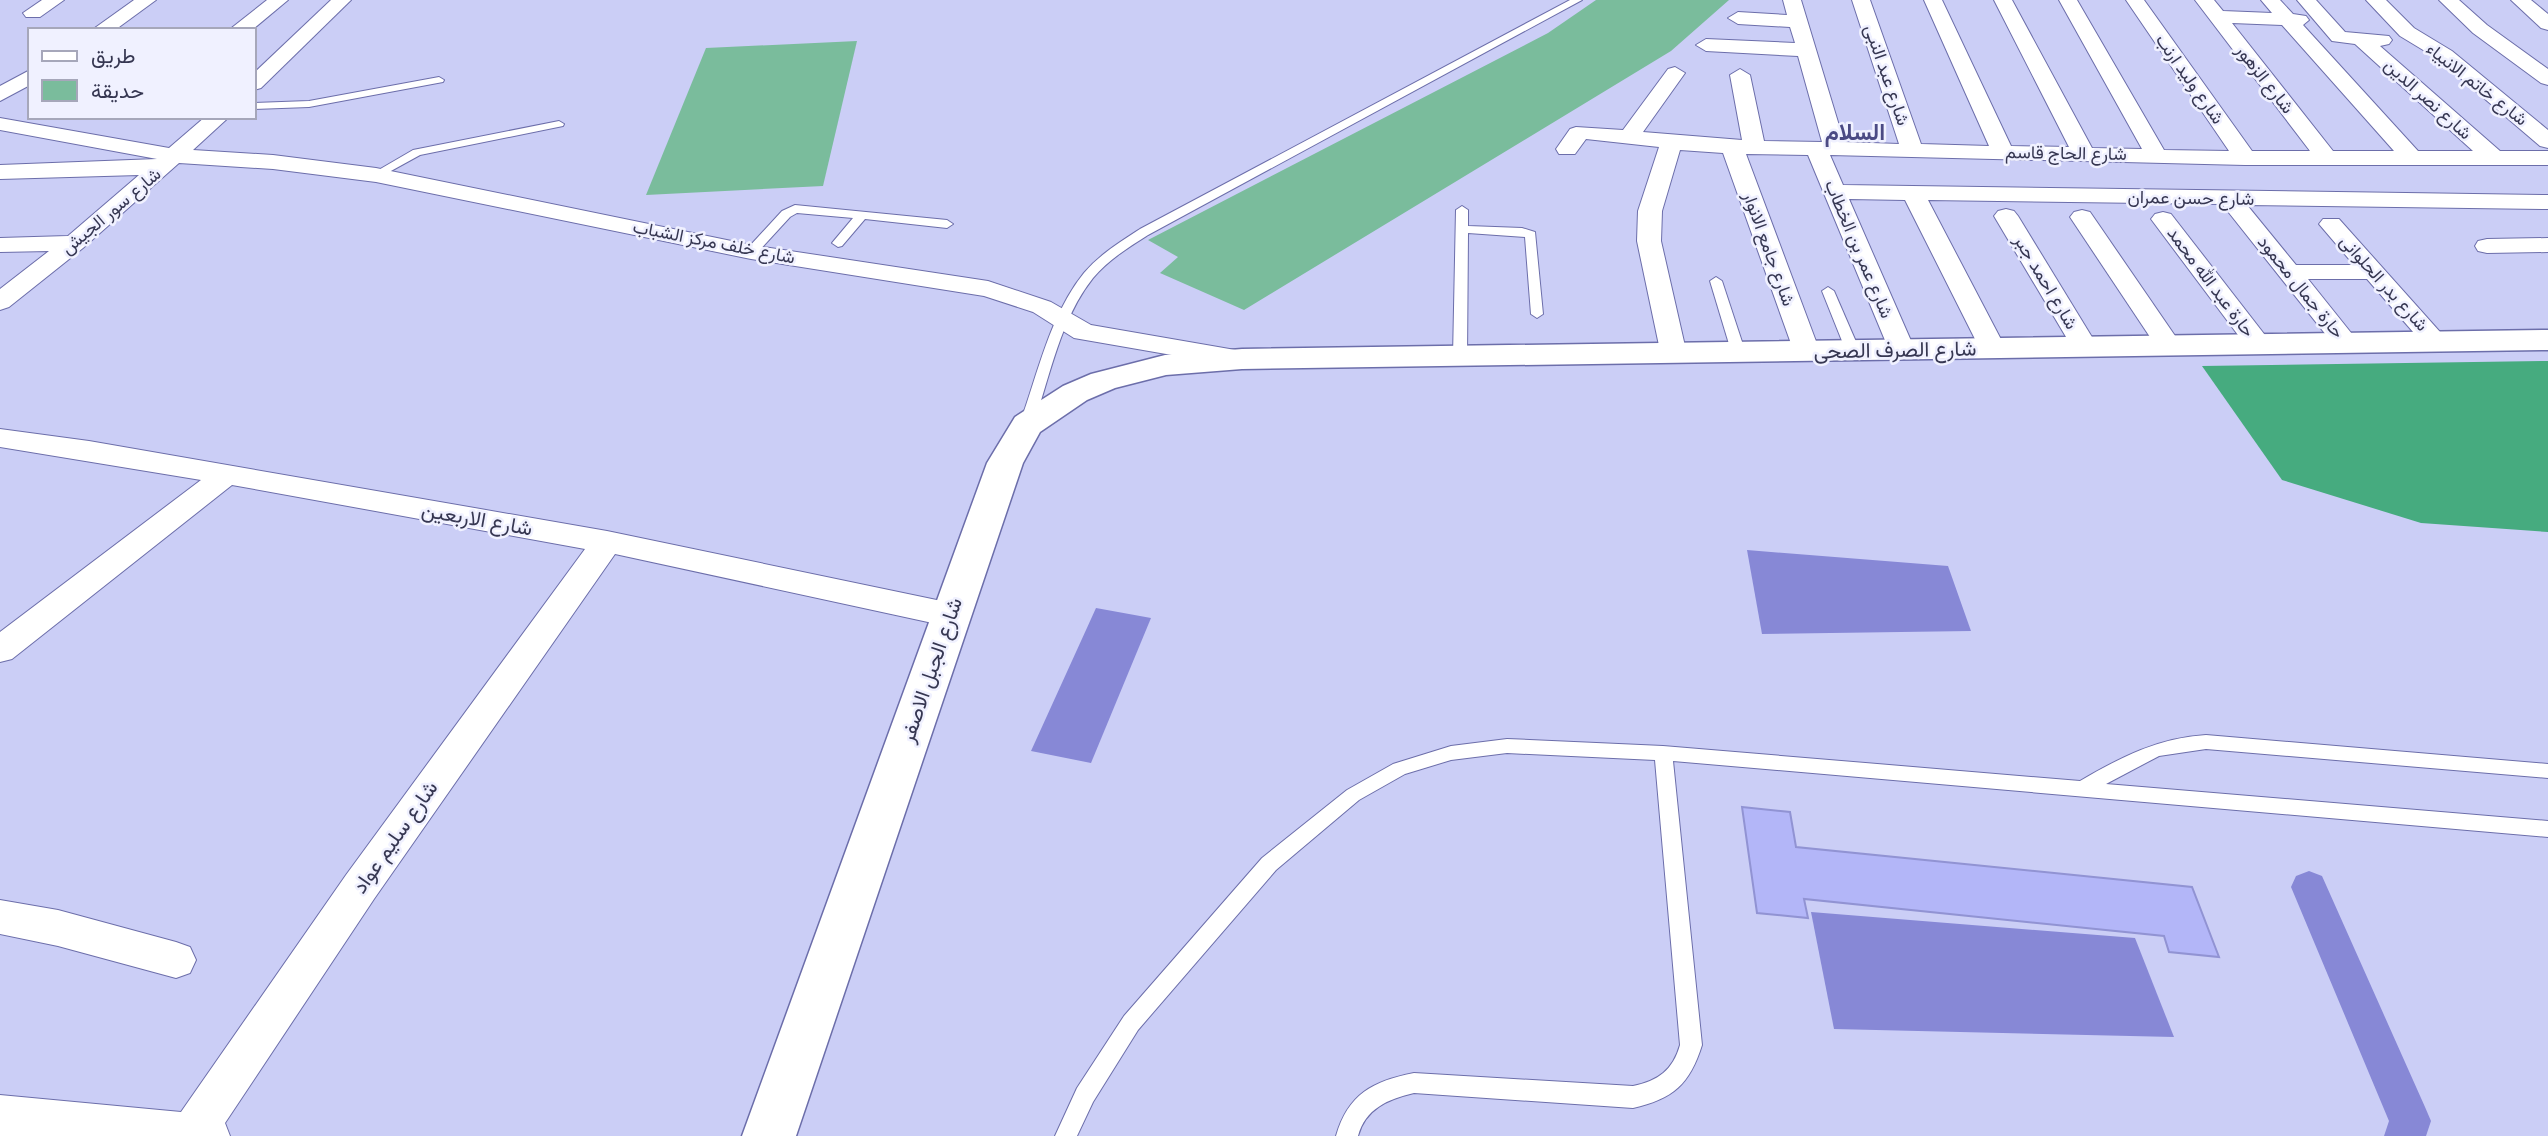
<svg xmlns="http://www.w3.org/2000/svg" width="2548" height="1136" viewBox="0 0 2548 1136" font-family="'IBM Plex Sans',Vazirmatn,sans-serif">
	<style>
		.green { fill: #7abc9c }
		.forest { fill: #46ab7f }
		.water { fill: #8788d6 }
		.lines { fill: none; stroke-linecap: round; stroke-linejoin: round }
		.canal { fill: #8788d6; fill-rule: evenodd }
		.building { fill: #b3b6f8; stroke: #9193d3; stroke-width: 2 }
		.lane-casing { stroke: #6c6eaa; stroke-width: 2 }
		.street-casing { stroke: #6c6eaa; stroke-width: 2 }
		.secondary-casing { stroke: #6c6eaa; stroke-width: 3 }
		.lane { fill: #fff; fill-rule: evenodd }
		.street { fill: #fff; fill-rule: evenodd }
		.secondary { fill: #fff; fill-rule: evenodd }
		.labels { text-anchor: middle; stroke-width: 5; stroke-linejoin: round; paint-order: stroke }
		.far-street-label { font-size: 18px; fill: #363752; stroke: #f0f1ff }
		.street-label { font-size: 21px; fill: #363752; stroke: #f0f1ff }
		.far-district-label { font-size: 23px; font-weight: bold; fill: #4b4a84; stroke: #f0f1ff }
	</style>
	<rect width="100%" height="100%" fill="#cbcef6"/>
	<g class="green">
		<polygon points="1596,0 1729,0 1671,51 1244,310 1160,273 1178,257 1148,240 1548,33"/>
		<polygon points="857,41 823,186 646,195 706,48"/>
	</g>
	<polygon class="forest" points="2548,361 2548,532 2421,523 2282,480 2202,366"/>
	<g class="water">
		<polygon points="1747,550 1948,566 1971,631 1762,634"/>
		<polygon points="1096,608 1151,618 1091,763 1031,751"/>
		<polygon points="1811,912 2135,938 2174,1037 1834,1029"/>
	</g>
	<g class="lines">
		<polygon class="canal" points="2309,871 2322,876 2425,1107 2431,1121 2426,1136 2384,1136 2389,1121 2291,887 2296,876"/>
	</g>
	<polygon class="building" points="1742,807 1790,812 1796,847 2192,887 2219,957 2169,952 2164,936 1804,899 1808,918 1757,913"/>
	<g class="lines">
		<defs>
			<g id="lane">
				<path d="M1570,0h12l-434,235c-19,12 -40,25 -55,43 -32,40 -43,97 -59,145l-2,3h-10l-2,-3c18,-50 30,-108 64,-150 15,-18 36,-31 56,-44z"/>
				<polygon points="439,77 444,80 443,82 309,107 254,109 254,103 309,101"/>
				<polygon points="559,121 564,124 563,126 420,155 380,177 370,175 413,150"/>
				<polygon points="795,205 947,220 953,224 947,228 865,219 842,246 838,247 832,243 853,218 797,213 790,217 755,255 747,255 747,249 782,211"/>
				<polygon points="1462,206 1468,210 1468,226 1522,228 1535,232 1543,314 1537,318 1531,314 1525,237 1468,233 1467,357 1460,361 1453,357 1456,210"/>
				<polygon points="1716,277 1722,281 1746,354 1744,357 1739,358 1732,354 1710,281"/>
				<polygon points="1828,287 1834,291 1860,351 1858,354 1853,355 1846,351 1822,291"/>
				<path d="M2206,735l342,29v14l-342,-29 -47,7 -53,28 442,37v16l-875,-76 29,284c-12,39 -29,54 -69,63l-219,-15c-26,6 -49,16 -56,43h-22c12,-42 37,-55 78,-63l219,13c25,-5 40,-16 47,-41l-25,-285 -148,-7 -56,7 -46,14 -46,26 -83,70 -138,160 -45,72 -16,34h-22l22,-48 47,-72 138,-158 85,-68 46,-26 58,-18 56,-7 156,7 417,35c41,-24 78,-43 126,-46z"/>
			</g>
			<g id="street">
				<polygon points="42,0 64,0 40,17 26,17 23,13"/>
				<polygon points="134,0 156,0 115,30 92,30"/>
				<polygon points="267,0 288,0 252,30 229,30"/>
				<polygon points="331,0 351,0 261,88 254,90 254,73"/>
				<path d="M1783,0h18l43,142 55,2 -47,-144h18l51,144 68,2 -65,-146h18l69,146 58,1 -75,-147h18l80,148 50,1 -83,-149h18l87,150 65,1 -103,-151h18l108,151h58l-115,-151h19l9,11 49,2 -11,-13h19l13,14 13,2 3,4 -6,5 115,126h55l-118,-107 -23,-3 -35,-41h19l29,32 44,4 3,4 -3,4 -9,2 120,105h48v14h-303l-415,-10 13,30 705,10v14l-301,-4 49,60h58l-35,-41 4,-5h16l110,123 -4,6h-18l-60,-69h-59l52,65 -4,6h-18l-116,-146 -294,-4 78,149 -4,6h-18l-4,-6 -75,-149 -56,-1 66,151 -4,6h-18l-4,-6 -81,-195 -62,-1 74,198 -4,6h-18l-4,-6 -71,-199 -43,-3 -18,61 -1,30 26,114 -4,6h-18l-4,-6 -24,-114 1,-30 21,-64 -73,-8 -11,15h-16l-3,-5 14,-20 6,-2 47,3 45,-61 7,-2 10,6 -42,59 99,8 -12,-65 10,-6 10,6 14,66 58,1 -24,-86 -92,-5 -10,-6 10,-6 89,4 -5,-16 -52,-3 -10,-6 10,-6 49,3zM2232,23l50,2 112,126h-61z"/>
				<polygon points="2366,0 2386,0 2414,28 2452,51 2548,130 2548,148 2540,146 2438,59 2400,36"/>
				<polygon points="2439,0 2459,0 2487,25 2548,69 2548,85 2541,83 2473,33"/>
				<polygon points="2511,0 2531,0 2548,14 2548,30 2541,28"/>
				<polygon points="30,70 30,85 0,101 0,86"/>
				<polygon points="205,117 229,117 193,150 273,155 376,168 751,245 988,281 1051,302 1091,325 1241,351 1250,353 1254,359 1250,365 1241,367 1074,338 1033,312 984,296 751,259 376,182 273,169 179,163 83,248 9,307 0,310 0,289 49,251 0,252 0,238 68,236 139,175 0,179 0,165 157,159 0,130 0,118 169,148"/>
				<polygon points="2006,209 2014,211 2018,216 2098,347 2094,353 2076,353 2072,347 1994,216 1998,211"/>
				<polygon points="2082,210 2090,212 2182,346 2178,352 2160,352 2070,217 2074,212"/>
				<polygon points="2163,212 2171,214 2268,339 2272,345 2268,351 2250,351 2151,219 2155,214"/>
				<polygon points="2548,238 2548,252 2487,253 2478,251 2475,246 2478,241 2487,239"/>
				<polygon points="0,429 89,441 607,531 951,603 963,607 967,615 963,623 951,627 615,554 374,899 225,1123 230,1136 0,1136 0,1095 181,1112 346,875 585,549 232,485 12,659 0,662 0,632 201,480 0,447"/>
				<polygon points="0,900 58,910 176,942 190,947 196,960 190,973 176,978 58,946 0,934"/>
			</g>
			<polygon id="secondary" points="2548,330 2548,350 1242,369 1166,375 1115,388 1087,400 1040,432 1023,463 796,1136 742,1136 987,463 1015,417 1063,386 1091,374 1165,355 1242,349"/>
		</defs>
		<use href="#lane" class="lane-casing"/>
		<use href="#street" class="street-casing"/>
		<use href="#secondary" class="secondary-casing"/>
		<use href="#lane" class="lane"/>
		<use href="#street" class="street"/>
		<use href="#secondary" class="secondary"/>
	</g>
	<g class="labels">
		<g class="far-street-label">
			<text transform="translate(1887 75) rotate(71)" y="6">شارع عبد النبى</text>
			<text transform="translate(2190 79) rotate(55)" y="6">شارع وليد ارنب</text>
			<text transform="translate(2265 79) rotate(52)" y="6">شارع الزهور</text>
			<text transform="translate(2477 84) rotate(38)" y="6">شارع خاتم الانبياء</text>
			<text transform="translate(2428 99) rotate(42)" y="6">شارع نصر الدين</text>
			<text transform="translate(2066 153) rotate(1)" y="6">شارع الحاج قاسم</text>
			<text transform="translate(2191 198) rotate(1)" y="6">شارع حسن عمران</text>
			<text transform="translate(111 211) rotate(-40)" y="6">شارع سور الجيش</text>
			<text transform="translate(714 242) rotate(11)" y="6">شارع خلف مركز الشباب</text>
			<text transform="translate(1769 249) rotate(70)" y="6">شارع جامع الانوار</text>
			<text transform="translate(1859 249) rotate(67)" y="6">شارع عمر بن الخطاب</text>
			<text transform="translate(2046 282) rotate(59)" y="6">شارع احمد جبر</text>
			<text transform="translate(2211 282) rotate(53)" y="6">حارة عبد الله محمد</text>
			<text transform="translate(2384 283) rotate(48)" y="6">شارع بدر الحلوانى</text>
			<text transform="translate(2301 287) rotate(51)" y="6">حارة جمال محمود</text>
		</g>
		<g class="street-label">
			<text transform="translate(1895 350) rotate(-1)" y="7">شارع الصرف الصحى</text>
			<text transform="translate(477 519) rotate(10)" y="7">شارع الاربعين</text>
			<text transform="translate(931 670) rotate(-71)" y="7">شارع الجبل الاصفر</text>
			<text transform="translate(395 837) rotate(-55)" y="7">شارع سليم عواد</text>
		</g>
		<g class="far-district-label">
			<text x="1855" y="140">السلام</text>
		</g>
	</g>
	<rect x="28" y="28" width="228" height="91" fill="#f0f1ff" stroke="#a6a7ba" stroke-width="2"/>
	<rect x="42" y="51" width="35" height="10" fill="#ffffff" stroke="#a6a7ba" stroke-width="2"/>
	<text x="91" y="63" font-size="21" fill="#363752">طريق</text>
	<rect x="42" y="80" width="35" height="21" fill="#7abc9c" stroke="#a6a7ba" stroke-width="2"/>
	<text x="91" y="98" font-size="21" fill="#363752">حديقة</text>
</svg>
